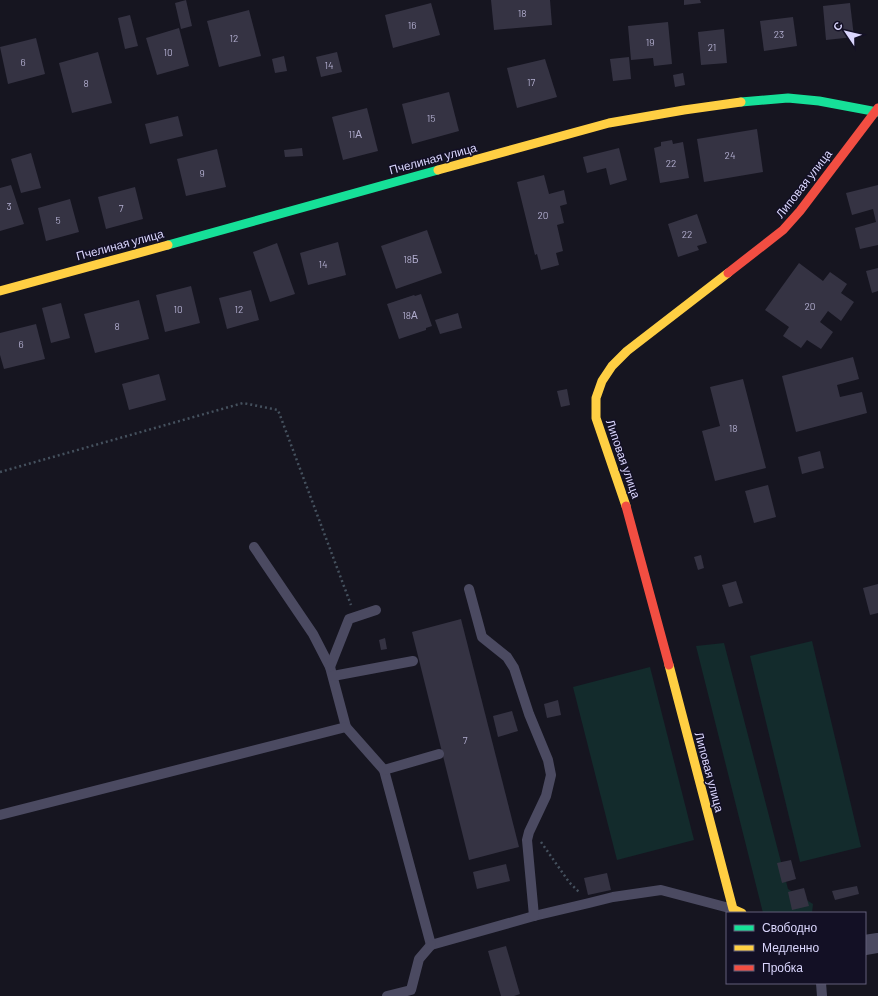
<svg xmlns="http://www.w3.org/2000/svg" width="878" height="996" viewBox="0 0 878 996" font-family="Barlow,sans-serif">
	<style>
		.green { fill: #132b2c }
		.building { fill: #353343 }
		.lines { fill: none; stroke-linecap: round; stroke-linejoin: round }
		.path { stroke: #45515e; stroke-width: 2.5; stroke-dasharray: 2 3; stroke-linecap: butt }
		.lane { stroke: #4b4a61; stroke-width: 10 }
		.street { stroke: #4b4a61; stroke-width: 20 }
		.fast { stroke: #16e098; stroke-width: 9 }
		.slow { stroke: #ffcf43; stroke-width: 9 }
		.jam { stroke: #f24e42; stroke-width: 9 }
		.labels { text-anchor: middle; stroke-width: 3; stroke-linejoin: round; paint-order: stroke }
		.number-label { font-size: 10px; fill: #b1adce }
		.street-label { font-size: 12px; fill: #dad6fd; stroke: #131025 }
	</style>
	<rect width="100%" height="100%" fill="#161520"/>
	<g class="green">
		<polygon points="812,641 861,847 800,862 750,656"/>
		<polygon points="724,643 788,889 813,904 812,913 763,913 696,646"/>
		<polygon points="650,667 694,840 617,860 573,687"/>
	</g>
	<g class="building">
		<polygon points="186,0 192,26 181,29 175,3"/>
		<polygon points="491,0 550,0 552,25 494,30"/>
		<polygon points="684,0 700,0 701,3 684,5"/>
		<polygon points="431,3 440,35 393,48 385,15"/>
		<polygon points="850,3 854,37 826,40 823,6"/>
		<polygon points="249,10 261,56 219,67 207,21"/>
		<polygon points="130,15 138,46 125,49 118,18"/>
		<polygon points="793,17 797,46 764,51 760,21"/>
		<polygon points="668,22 672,64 654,66 653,58 631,60 628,26"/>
		<polygon points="179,28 189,66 157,75 146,38"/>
		<polygon points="724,29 727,63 701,65 698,32"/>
		<polygon points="36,38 45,74 8,84 0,47"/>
		<polygon points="98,52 112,103 72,113 59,63"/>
		<polygon points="337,52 342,72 321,77 316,57"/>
		<polygon points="284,56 287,71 275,73 272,59"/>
		<polygon points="629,57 631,79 613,81 610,59"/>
		<polygon points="545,59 557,97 517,108 507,68"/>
		<polygon points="683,73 685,85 675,87 673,75"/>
		<polygon points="449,92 459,131 412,144 402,104"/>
		<polygon points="367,108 378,151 343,160 332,117"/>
		<polygon points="178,116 183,136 150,144 145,124"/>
		<polygon points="757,129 763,172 704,182 697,139"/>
		<polygon points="672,140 673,144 683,142 689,178 660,183 654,148 661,146 661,142"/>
		<polygon points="302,148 303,156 285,157 284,150"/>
		<polygon points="619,148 627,180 610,185 606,168 587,173 583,157"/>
		<polygon points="217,149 226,187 186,196 177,159"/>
		<polygon points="31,153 41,188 21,193 11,159"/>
		<polygon points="544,175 549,194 564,190 567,204 560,206 564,223 557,225 563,251 556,253 559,265 541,270 537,254 535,255 517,182"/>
		<polygon points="11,185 24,224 0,231 0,188"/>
		<polygon points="878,185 878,245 860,249 855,228 876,222 873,209 852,215 846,193"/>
		<polygon points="135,187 143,219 106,229 98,197"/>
		<polygon points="70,199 79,232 46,241 38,208"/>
		<polygon points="697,214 707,243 697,246 699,250 678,257 668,224"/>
		<polygon points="427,230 442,273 396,289 381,246"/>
		<polygon points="338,242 346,275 308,285 300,253"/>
		<polygon points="277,243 295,294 270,302 253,252"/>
		<polygon points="799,263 823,281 830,272 847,284 841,293 854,302 841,321 828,311 820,322 833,332 821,349 807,340 801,348 783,336 789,327 765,310"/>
		<polygon points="878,268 878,291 872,293 866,271"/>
		<polygon points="191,286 200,323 165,332 156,295"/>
		<polygon points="251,290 259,320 227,329 219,298"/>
		<polygon points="421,294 432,326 426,328 426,330 399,339 387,304 414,295 415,296"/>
		<polygon points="139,300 149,339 95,353 84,314"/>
		<polygon points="61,303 70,338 51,343 42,308"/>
		<polygon points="458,313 462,328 440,334 435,320"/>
		<polygon points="36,324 45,359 4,369 0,355 0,333"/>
		<polygon points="853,357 859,379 837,385 840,397 862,392 867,413 796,432 782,376"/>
		<polygon points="159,374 166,400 129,410 122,384"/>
		<polygon points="743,379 766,468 715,481 702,431 720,426 710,387"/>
		<polygon points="567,389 570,405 561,407 557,391"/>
		<polygon points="820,451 824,468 802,474 798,457"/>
		<polygon points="768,485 776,517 754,523 745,491"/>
		<polygon points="701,555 704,568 698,570 694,557"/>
		<polygon points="736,581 743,603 729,607 722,585"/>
		<polygon points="878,584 878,613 870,615 863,588"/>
		<polygon points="461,619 519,847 469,860 412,632"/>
		<polygon points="385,638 387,649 381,650 379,640"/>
		<polygon points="558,700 561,715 547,718 544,704"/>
		<polygon points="512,711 518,731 498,737 493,716"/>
		<polygon points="791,860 796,879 782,883 777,863"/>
		<polygon points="506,864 510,881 477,889 473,872"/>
		<polygon points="607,873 611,890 588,895 584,878"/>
		<polygon points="857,886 859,894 835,900 832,891"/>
		<polygon points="804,888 809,906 792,910 788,892"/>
		<polygon points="506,946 520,994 514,996 501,996 488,951"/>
	</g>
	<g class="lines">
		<g class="path">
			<polyline points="0,472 243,403 278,410 351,605"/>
			<polyline points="541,842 569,882 579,892"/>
		</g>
		<g class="lane">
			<polyline points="254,547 313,634 330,667 346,727 384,770 431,945 534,916 589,903 613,897 661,890 733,909"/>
			<polyline points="469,589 482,637 507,657 514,668 529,714 548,760 551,775 546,796 529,832 527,840 534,916"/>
			<polyline points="330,667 349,619 376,610"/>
			<polyline points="333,676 413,661"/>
			<polyline points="384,770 439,754"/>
			<polyline points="0,815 346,727"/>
			<polyline points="821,983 822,996"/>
			<polyline points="387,996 411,990 419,959 431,945"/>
		</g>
		<polyline class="street" points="865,945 878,943"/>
		<g class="fast">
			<polyline points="741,102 788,98 819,101 878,112"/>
			<polyline points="168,245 438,170"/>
		</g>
		<g class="slow">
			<polyline points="438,170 609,123 684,110 741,102"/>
			<polyline points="0,291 168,245"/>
			<polyline points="626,506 596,418 596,398 602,381 612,366 627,351 728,273"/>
			<polyline points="669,665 733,909 742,913"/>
		</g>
		<g class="jam">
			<polyline points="728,273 783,230 800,211 878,108"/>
			<polyline points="626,506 669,665"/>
		</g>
	</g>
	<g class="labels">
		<g class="number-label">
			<text x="522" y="17">18</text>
			<text x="412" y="29">16</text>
			<text x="779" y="38">23</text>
			<text x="234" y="42">12</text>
			<text x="650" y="46">19</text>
			<text x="712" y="51">21</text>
			<text x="168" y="56">10</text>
			<text x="23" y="66">6</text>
			<text x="329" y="69">14</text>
			<text x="531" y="86">17</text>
			<text x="86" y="87">8</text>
			<text x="431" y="122">15</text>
			<text x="355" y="138">11А</text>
			<text x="730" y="159">24</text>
			<text x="671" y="167">22</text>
			<text x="202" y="177">9</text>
			<text x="9" y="210">3</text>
			<text x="121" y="212">7</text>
			<text x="543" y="219">20</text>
			<text x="58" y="224">5</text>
			<text x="687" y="238">22</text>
			<text x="411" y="263">18Б</text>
			<text x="323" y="268">14</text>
			<text x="810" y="310">20</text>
			<text x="178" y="313">10</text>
			<text x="239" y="313">12</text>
			<text x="410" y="319">18А</text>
			<text x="117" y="330">8</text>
			<text x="21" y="348">6</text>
			<text x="733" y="432">18</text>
			<text x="465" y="744">7</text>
		</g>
		<g class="street-label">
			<text transform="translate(433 159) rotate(-15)" y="4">Пчелиная улица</text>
			<text transform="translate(804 184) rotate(-52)" y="4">Липовая улица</text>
			<text transform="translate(120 245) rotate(-15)" y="4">Пчелиная улица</text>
			<text transform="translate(623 459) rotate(71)" y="4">Липовая улица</text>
			<text transform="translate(709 772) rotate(75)" y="4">Липовая улица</text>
		</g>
	</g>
	<rect x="726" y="912" width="140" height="72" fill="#131025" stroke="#635f7b"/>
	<rect x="734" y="925" width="20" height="6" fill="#16e098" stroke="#635f7b"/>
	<text x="762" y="932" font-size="12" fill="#dad6fd">Свободно</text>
	<rect x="734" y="945" width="20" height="6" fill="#ffcf43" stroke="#635f7b"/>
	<text x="762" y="952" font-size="12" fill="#dad6fd">Медленно</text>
	<rect x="734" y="965" width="20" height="6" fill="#f24e42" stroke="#635f7b"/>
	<text x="762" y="972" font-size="12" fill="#dad6fd">Пробка</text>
	<g transform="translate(846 32) rotate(305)" stroke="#131025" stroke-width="3" paint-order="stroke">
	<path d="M0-3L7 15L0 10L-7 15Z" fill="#dad6fd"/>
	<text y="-6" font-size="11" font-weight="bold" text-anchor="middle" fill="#dad6fd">С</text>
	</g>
</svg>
